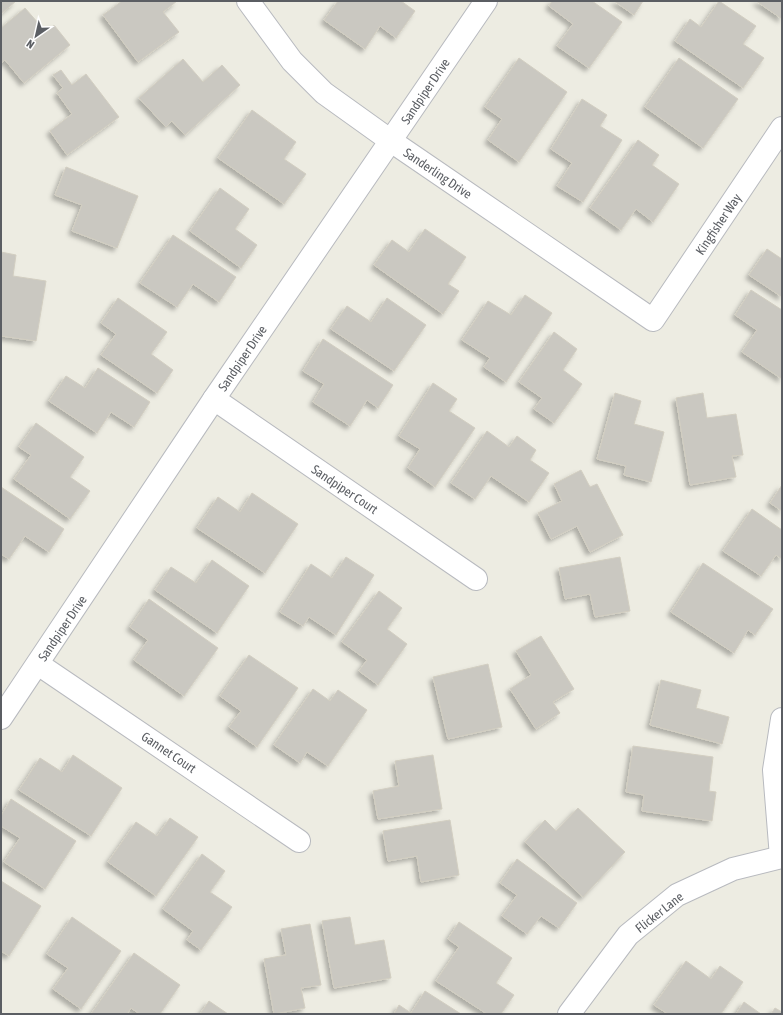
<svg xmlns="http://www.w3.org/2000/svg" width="783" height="1015" viewBox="0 0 783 1015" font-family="'Asap Condensed',sans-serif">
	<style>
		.building { fill: #cac8c1; stroke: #d2cec1; filter: url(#shadow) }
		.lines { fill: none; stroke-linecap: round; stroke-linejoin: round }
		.minor-casing { stroke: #b8babf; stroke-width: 24 }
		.minor { stroke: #fff; stroke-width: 22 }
		.labels { text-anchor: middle; stroke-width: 3; stroke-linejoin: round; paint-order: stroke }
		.street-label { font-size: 13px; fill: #5b5e63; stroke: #fff }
	</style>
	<defs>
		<filter id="shadow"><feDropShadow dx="-3.5" dy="3.5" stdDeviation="2" flood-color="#0004"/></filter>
	</defs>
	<rect width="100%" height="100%" fill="#edece2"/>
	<g class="building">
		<polygon points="1,1 16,1 1,14"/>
		<polygon points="122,1 177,1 163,12 179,32 138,62 103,15"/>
		<polygon points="338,1 401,1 415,11 396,38 380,26 365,49 324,20"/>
		<polygon points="552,1 592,1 622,22 589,68 557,46 573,24 549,6"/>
		<polygon points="614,1 643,1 634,15"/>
		<polygon points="719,1 756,26 743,44 764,58 743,88 675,41 690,19 701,27"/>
		<polygon points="756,1 782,1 782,19"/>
		<polygon points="25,8 46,32 54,25 70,45 24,83 5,60 1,63 1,28"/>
		<polygon points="519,58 567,92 519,162 488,140 502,119 485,107"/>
		<polygon points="679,58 738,99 703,148 645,107"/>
		<polygon points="183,59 203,82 222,65 240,85 185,135 172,121 166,127 139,98"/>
		<polygon points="61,70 72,85 86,74 119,117 67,155 50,131 72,114 57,93 63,88 53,75"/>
		<polygon points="582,99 607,115 600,126 622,140 583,202 557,186 572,163 551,149"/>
		<polygon points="252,110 296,142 284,159 306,174 284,204 218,158"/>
		<polygon points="638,140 659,155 652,165 679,184 653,222 636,209 621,230 590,208"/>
		<polygon points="66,167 138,196 117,248 72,231 82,205 55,195"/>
		<polygon points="220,188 249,209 235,229 257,245 241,268 190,231"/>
		<polygon points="425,229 466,257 448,284 459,291 443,314 374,265 392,240 409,252"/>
		<polygon points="173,235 236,277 219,302 193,284 177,307 140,283"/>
		<polygon points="767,249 782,259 782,297 749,275"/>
		<polygon points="1,252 16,255 13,276 46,281 36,341 1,336"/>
		<polygon points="751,290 782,310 782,379 742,352 757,330 735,315"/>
		<polygon points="525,295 552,313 506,382 484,367 490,358 462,340 488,301 511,315"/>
		<polygon points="118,298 167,332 151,354 173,370 157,393 101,355 116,334 101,323"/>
		<polygon points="387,298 426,325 394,371 331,329 347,306 371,322"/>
		<polygon points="554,332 577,349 563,370 582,384 554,423 534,409 542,398 519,382"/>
		<polygon points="323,339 393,385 378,408 367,400 350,426 313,402 324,384 303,371"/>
		<polygon points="98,368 150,402 134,427 111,412 97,433 49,401 66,376 85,388"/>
		<polygon points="433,383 457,399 449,411 475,428 435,487 408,468 420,449 399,436"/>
		<polygon points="615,393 641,401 634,424 664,432 651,482 624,475 626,466 597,459"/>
		<polygon points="703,393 707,418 736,414 743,455 732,456 736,477 690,485 676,398"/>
		<polygon points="36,423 84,457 70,477 90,491 70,519 14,479 31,455 19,447"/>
		<polygon points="487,431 509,447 517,436 536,450 530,460 549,473 529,502 491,476 475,499 451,483"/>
		<polygon points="581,470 590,487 597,484 623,535 590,552 577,526 551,539 538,513 562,501 554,484"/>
		<polygon points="782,485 782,511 770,503"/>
		<polygon points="1,487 64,529 49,552 25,536 9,559 1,554"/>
		<polygon points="252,493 298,524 265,573 197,528 218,497 240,512"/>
		<polygon points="752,509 782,530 782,559 776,555 761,576 723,551"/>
		<polygon points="346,557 374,575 336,635 309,617 303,626 280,612 311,564 332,578"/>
		<polygon points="620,557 630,611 595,617 590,594 565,599 559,568"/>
		<polygon points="212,560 249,586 217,633 155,590 171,567 196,583"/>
		<polygon points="703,563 773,609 755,635 748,630 734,653 671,612"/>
		<polygon points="379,591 402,608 387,629 407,644 378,685 359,671 367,660 342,642"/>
		<polygon points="149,599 218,648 184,696 134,660 148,640 130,627"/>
		<polygon points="541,636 574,689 553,702 560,713 536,729 510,689 531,675 516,651"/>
		<polygon points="249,655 298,688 257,747 229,727 241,711 220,696"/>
		<polygon points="488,664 502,727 448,739 433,677"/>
		<polygon points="661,680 701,690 696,708 729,717 722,744 650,725"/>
		<polygon points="313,689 330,701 338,690 367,710 328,766 307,752 300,763 274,745"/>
		<polygon points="633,746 713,757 709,791 716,792 712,821 642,811 644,795 626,792"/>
		<polygon points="73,755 122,788 91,836 19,790 40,758 62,772"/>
		<polygon points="433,755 442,809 378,819 373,791 399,786 395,761"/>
		<polygon points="11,799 76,841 45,889 4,862 20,838 1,826 1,816"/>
		<polygon points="578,808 625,852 583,897 525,842 545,820 556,831"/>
		<polygon points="170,818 198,837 156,896 108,862 136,822 157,836"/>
		<polygon points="450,820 459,875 421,882 417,856 388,861 383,831"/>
		<polygon points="202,854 225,871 210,892 232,907 201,950 187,940 193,931 163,909"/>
		<polygon points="517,859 577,903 559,928 541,916 527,934 502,916 517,895 500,883"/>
		<polygon points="1,881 41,906 9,956 1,951"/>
		<polygon points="72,917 121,951 81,1009 53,989 68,968 47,954"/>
		<polygon points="350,917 355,945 384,940 391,978 334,988 322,921"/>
		<polygon points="459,922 512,958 496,983 514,995 501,1014 487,1014 436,981 459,947 448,939"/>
		<polygon points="310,924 321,985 301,988 305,1008 274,1014 264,959 286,955 281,929"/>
		<polygon points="134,953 180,985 160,1014 140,1014 131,1008 127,1014 91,1014"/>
		<polygon points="686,961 711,979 720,966 743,982 721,1014 668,1014 654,1005"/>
		<polygon points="425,991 461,1014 394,1014 399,1005 411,1013"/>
		<polygon points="209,1001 228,1014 200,1014"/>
		<polygon points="744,1002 761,1014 736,1014"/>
		<polygon points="775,1008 782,1012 782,1014 771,1014"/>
	</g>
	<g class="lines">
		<defs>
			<g id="minor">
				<polyline points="248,1 292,61 324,93 391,141 653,320 782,128"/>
				<polyline points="214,399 476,579"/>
				<polyline points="38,664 299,841"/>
				<polyline points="1,718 214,399 486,1"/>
				<polyline points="781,857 774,770 782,719"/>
				<polyline points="569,1014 628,935 677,895 733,869 782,857"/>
			</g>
		</defs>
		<use href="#minor" class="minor-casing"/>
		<use href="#minor" class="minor"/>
	</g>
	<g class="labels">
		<g class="street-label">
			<text transform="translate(425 91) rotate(-56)" y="5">Sandpiper Drive</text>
			<text transform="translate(438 173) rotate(34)" y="5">Sanderling Drive</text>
			<text transform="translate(718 224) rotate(-56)" y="5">Kingfisher Way</text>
			<text transform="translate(242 358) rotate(-56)" y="5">Sandpiper Drive</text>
			<text transform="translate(345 489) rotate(34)" y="5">Sandpiper Court</text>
			<text transform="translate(62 628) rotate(-56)" y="5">Sandpiper Drive</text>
			<text transform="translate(169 752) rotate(34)" y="5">Gannet Court</text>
			<text transform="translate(659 912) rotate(-38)" y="5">Flicker Lane</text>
		</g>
	</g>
	<rect width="783" height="1015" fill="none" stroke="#5b5e63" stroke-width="4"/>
	<g transform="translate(36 36) rotate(214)" stroke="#ffffff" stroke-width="3" paint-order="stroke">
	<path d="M0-3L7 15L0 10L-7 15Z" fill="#5b5e63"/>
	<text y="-6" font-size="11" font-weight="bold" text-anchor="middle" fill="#5b5e63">N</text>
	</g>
</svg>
